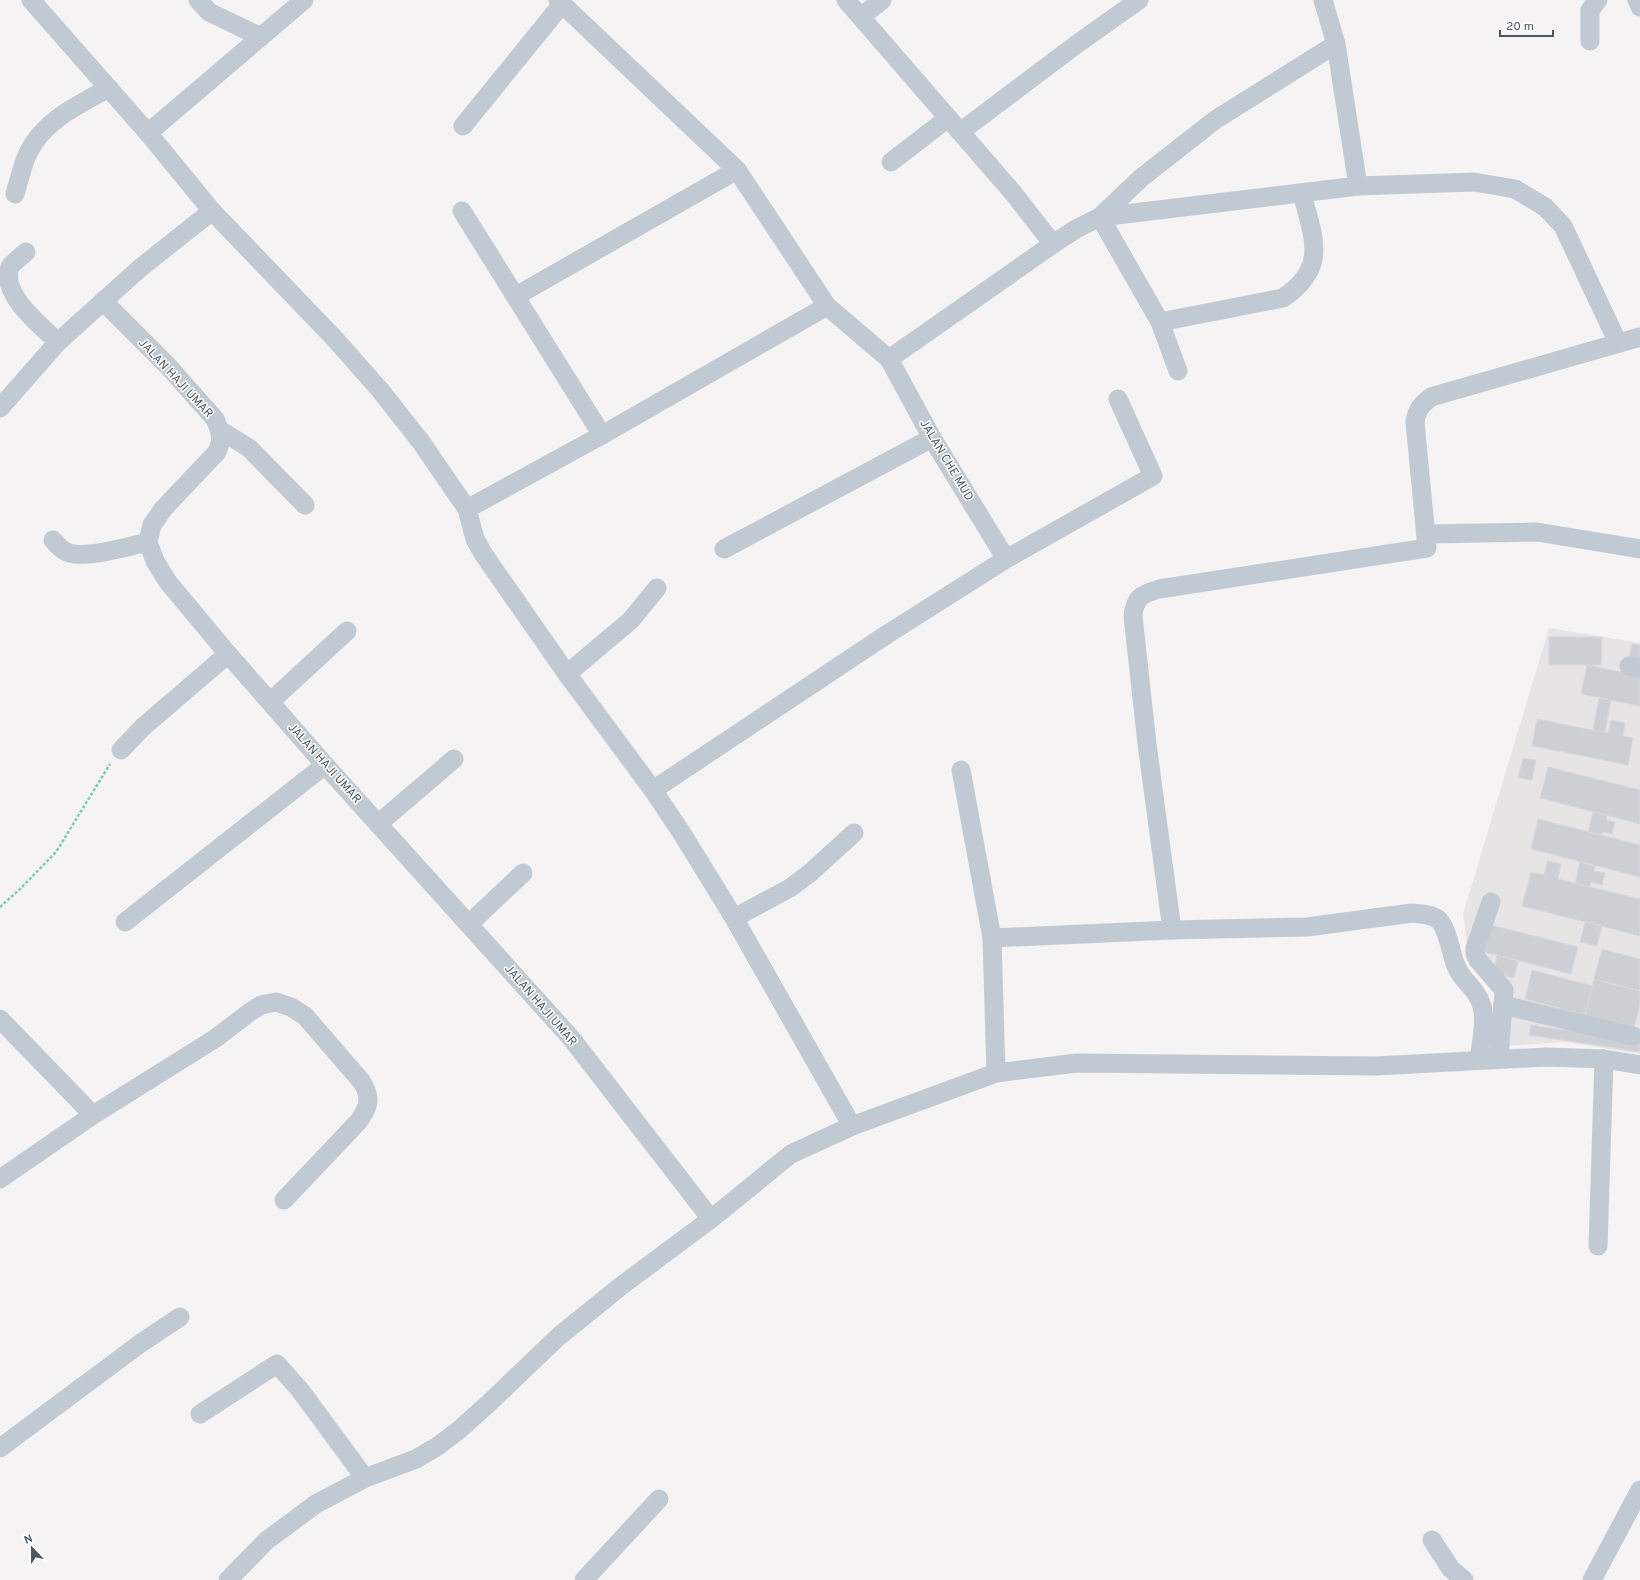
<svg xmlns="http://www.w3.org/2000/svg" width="1640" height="1580" viewBox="0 0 1640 1580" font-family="Overpass,sans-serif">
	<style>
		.education { fill: #e6e4e5 }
		.building { fill: #cdcfd5; stroke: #d7d9de }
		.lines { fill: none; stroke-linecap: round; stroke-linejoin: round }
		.path { stroke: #7ad0a6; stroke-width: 2.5; stroke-dasharray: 3 2; stroke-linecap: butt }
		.minor { stroke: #c1cad2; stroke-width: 19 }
		.labels { text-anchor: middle; stroke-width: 3; stroke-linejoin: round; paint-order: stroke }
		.street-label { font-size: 12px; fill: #4a5661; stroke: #fff }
	</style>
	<rect width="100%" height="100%" fill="#f5f3f3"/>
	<polygon class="education" points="1549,628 1640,643 1640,1054 1566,1042 1490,1047 1495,986 1469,960 1463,914"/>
	<g class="building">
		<polygon points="1549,637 1602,637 1601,665 1549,665"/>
		<polygon points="1632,644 1640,645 1640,659 1629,657"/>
		<polygon points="1587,665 1640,676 1640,706 1581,694"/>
		<polygon points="1599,698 1611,700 1605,732 1593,730"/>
		<polygon points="1537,719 1608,733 1611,720 1625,723 1623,736 1633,738 1628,765 1532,746"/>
		<polygon points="1523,758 1536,760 1532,780 1518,778"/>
		<polygon points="1548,767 1640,790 1640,824 1540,798"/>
		<polygon points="1593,812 1607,816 1606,820 1615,822 1612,834 1603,832 1602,835 1588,832"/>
		<polygon points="1538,819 1640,845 1640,877 1531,849"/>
		<polygon points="1548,861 1561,864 1558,879 1640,899 1640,936 1522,906 1531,872 1544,875"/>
		<polygon points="1580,862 1595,866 1594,871 1605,873 1602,885 1591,882 1590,887 1575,883"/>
		<polygon points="1585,922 1602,926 1597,946 1580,942"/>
		<polygon points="1491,925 1578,947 1571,974 1484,952"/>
		<polygon points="1602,949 1640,959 1640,991 1594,979"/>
		<polygon points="1497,955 1518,961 1514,978 1493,973"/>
		<polygon points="1532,970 1593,986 1585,1015 1525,999"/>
		<polygon points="1594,979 1640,991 1640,1005 1634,1027 1585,1015"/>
		<polygon points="1531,1025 1640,1041 1640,1052 1529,1035"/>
	</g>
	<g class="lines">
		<polyline class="path" points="0,907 20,889 56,852 110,764"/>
		<g class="minor">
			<polyline points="31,0 148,133 212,211 335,339 380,390 421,442 467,509 475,539 484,555 567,674 653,790 683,835 734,918 852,1126"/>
			<polyline points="198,0 209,12 261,37"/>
			<polyline points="558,0 737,170 827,306 889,359 932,438 1006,559"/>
			<polyline points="846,0 1014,194 1053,244"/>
			<polyline points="1323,0 1336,44 1358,186"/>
			<polyline points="1637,0 1640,7"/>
			<polyline points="861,17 882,0"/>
			<polyline points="1590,41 1590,10 1598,0"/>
			<polyline points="463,126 562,4"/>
			<polyline points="960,132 1077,44 1139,0"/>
			<polyline points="148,133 304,0"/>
			<polyline points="891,162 948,118"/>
			<path d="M15,194c4,-13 7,-28 13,-41 16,-33 50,-48 81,-65"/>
			<polyline points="462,211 602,435"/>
			<path d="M26,252c-5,5 -13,10 -16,15 -10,27 31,59 48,75"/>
			<polyline points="516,296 737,170"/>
			<path d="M103,301l64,64 48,54c6,14 8,19 2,33l-54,57 -11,16 -4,17 7,19 13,21 60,72 97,111 246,273 140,181"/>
			<path d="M1160,322l123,-24c46,-31 30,-60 19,-105"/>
			<polyline points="889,359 1053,244 1076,229 1100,217 1141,178 1215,120 1336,44"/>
			<polyline points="1178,371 1160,322 1100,217 1358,186 1474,182 1515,189 1545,207 1563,226 1618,343"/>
			<polyline points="0,408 58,342 139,269 212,211"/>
			<polyline points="220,430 249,448 305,505"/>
			<polyline points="467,509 602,435 827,306"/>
			<polyline points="1426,534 1537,532 1640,549"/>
			<path d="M53,540c4,5 9,10 14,12 16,8 63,-6 81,-10"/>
			<polyline points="724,549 932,438"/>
			<polyline points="1629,666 1640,668"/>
			<polyline points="567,674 631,620 657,588"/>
			<polyline points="270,702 347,631"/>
			<polyline points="121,750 143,727 228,654"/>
			<polyline points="961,770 992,938 996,1073"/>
			<polyline points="653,790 886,635 1006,559 1153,476 1118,399"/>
			<polyline points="378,824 454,759"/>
			<polyline points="1491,902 1475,948 1475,954 1478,960 1504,990 1499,1059"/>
			<polyline points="734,918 790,888 810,873 854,833"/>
			<polyline points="125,922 325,765"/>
			<polyline points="469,924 523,873"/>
			<path d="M1172,930l-25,-186 -14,-128c2,-19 9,-22 26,-27l268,-41 -12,-126c2,-13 6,-17 16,-25l209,-60"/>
			<path d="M992,938l180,-8 135,-3 105,-14c9,1 20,1 27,7 9,10 12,34 17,46 7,17 24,24 27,45 2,16 -2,33 -4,49"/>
			<polyline points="1503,1005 1633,1036"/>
			<polyline points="0,1019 93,1115"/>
			<path d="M0,1179l93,-64 123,-77 34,-26 11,-7 15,-3 15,5 14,9 57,66c10,17 7,25 -4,40l-74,78"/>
			<polyline points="1598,1246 1604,1059"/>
			<polyline points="200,1414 277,1364 300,1390 365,1478"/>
			<polyline points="0,1448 141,1343 180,1317"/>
			<polyline points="1432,1540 1451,1569 1464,1580"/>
			<polyline points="228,1580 266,1541 316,1504 365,1478 416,1459 438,1446 459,1430 488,1404 558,1337 621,1286 711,1219 791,1154 852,1126 996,1073 1077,1063 1376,1066 1546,1057 1604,1059 1640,1065"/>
			<polyline points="584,1580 659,1499"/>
			<polyline points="1592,1580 1640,1490"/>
		</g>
	</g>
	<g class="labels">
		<g class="street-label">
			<text transform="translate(176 378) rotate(47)" y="4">JALAN HAJI UMAR</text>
			<text transform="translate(947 460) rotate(59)" y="4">JALAN CHE MUD</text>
			<text transform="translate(325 763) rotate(48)" y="4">JALAN HAJI UMAR</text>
			<text transform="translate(541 1005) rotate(49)" y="4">JALAN HAJI UMAR</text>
		</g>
	</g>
	<g transform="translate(32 1548) rotate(338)" stroke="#ffffff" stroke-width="3" paint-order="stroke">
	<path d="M0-3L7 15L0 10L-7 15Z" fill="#4a5661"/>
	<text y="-6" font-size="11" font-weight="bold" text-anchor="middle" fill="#4a5661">N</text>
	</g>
	<path d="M1500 30v6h53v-6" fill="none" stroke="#4a5661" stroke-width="2"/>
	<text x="1506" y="30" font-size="12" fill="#4a5661" stroke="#ffffff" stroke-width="3" paint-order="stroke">20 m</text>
</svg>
